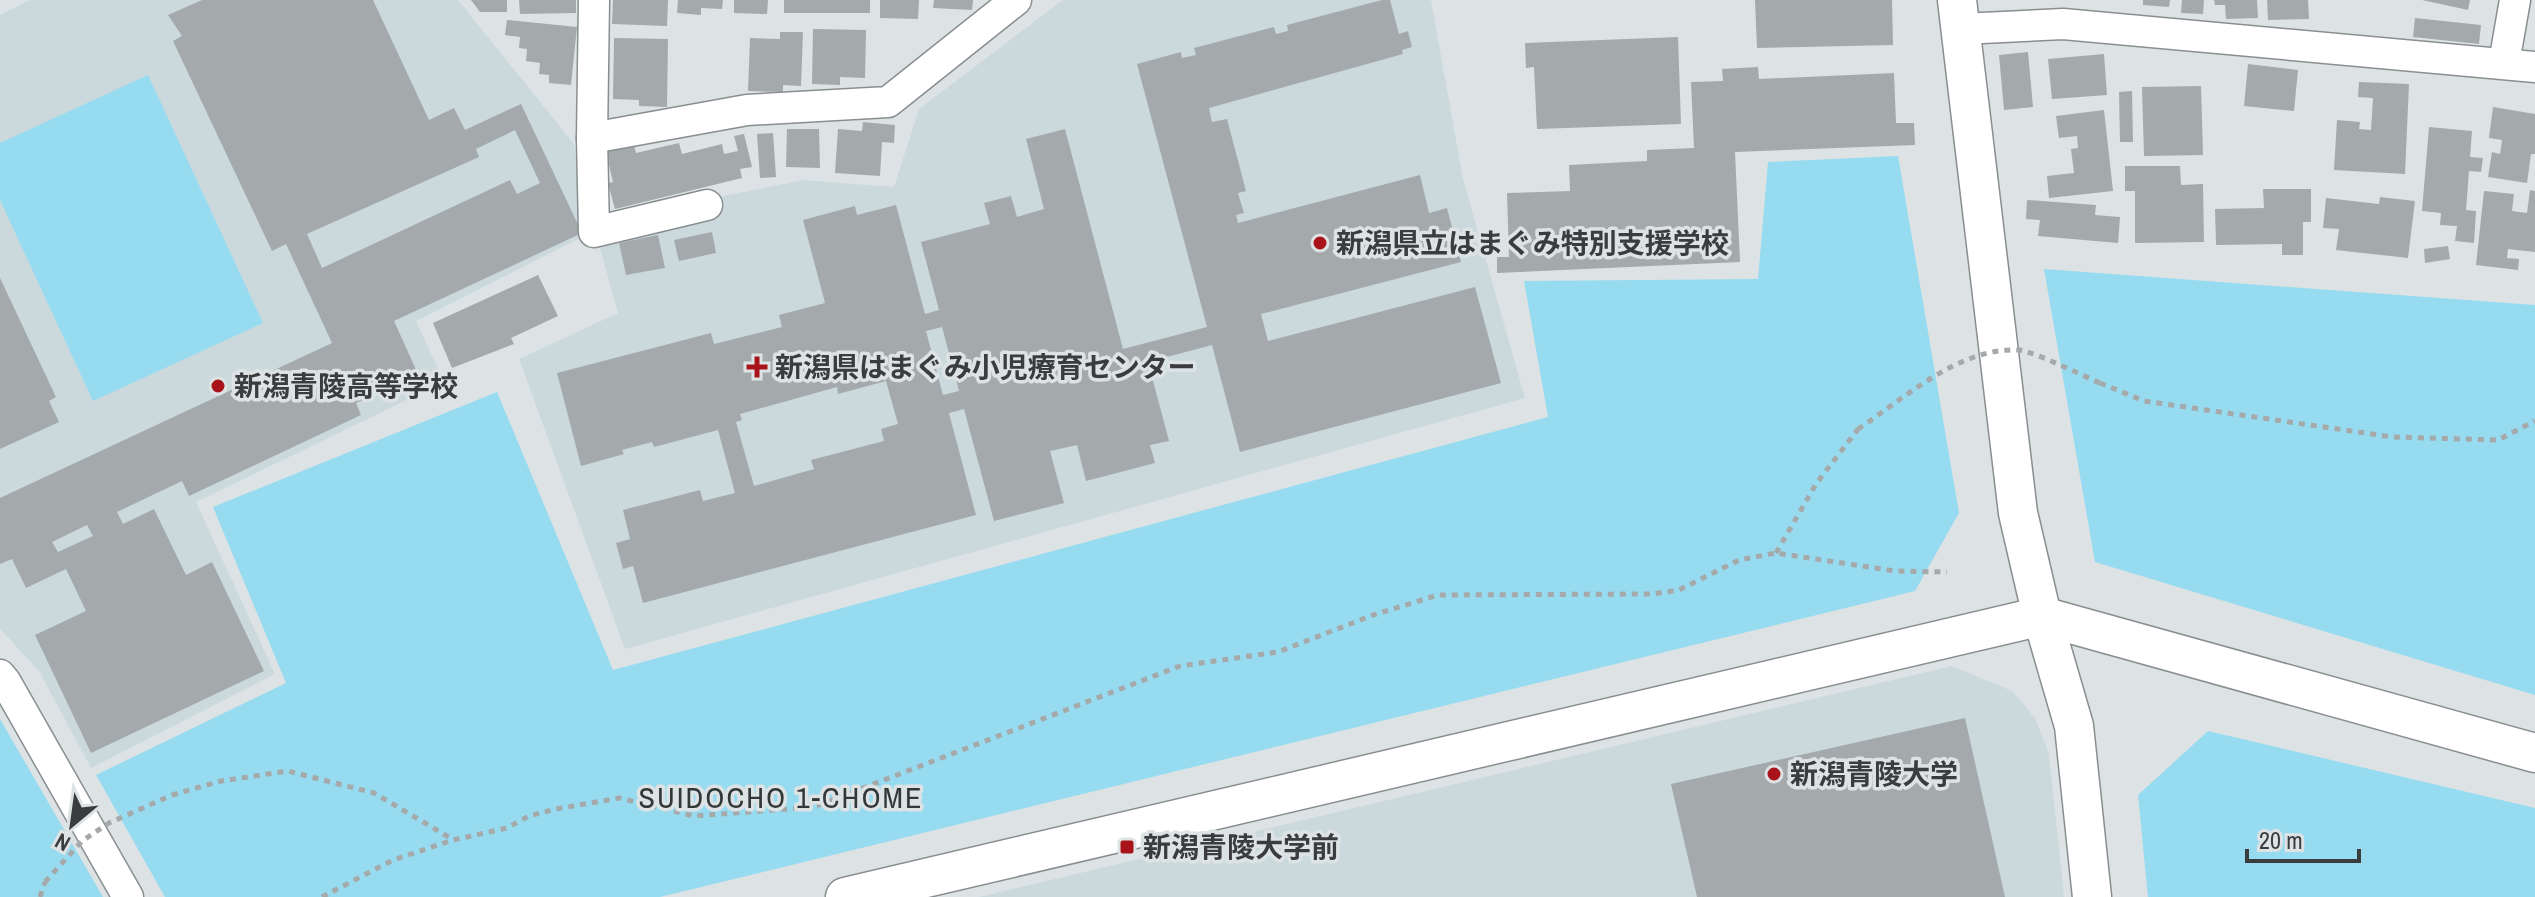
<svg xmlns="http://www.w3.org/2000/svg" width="2535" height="897" viewBox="0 0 2535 897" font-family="'Archivo Narrow','Noto Sans JP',sans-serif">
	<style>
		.built { fill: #cbd9dd }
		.green { fill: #96dbf0 }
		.building { fill: #a4a9ab; fill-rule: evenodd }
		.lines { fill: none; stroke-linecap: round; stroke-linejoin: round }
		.minor-casing { stroke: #898e90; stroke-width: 33 }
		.tertiary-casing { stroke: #898e90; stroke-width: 41 }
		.path { stroke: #a5a9aa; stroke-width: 5; stroke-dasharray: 6 6; stroke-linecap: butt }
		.minor { stroke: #fff; stroke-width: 30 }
		.tertiary { stroke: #fff; stroke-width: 38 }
		.path-bridge { stroke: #a5a9aa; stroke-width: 5; stroke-dasharray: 6 6; stroke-linecap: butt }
		.poi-dot { fill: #a9141a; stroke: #dde3e4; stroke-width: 3 }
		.labels { text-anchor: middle; stroke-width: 7; stroke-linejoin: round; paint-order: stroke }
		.poi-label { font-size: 28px; font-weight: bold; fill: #3a3c3d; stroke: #dde3e4; text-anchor: start }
		.neighbourhood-label { font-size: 30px; letter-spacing: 2px; fill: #323738; stroke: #dde3e4 }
	</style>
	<rect width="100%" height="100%" fill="#dde3e4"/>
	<g class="built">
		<polygon points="30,0 458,0 574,144 586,235 416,321 444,382 196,502 275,674 91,768 39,671 0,629 0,15"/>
		<polygon points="1063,0 1431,0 1463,179 1525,398 625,649 519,359 618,313 598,241 713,198 804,180 894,187 919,109"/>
		<polygon points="1952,666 2012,691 2035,718 2049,754 2064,897 979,897"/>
	</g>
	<g class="green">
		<polygon points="148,75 263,323 93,401 0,200 0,143"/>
		<polygon points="1898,156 1959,513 1915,591 660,897 165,897 96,775 286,683 213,507 497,392 613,670 1548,417 1524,281 1758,279 1768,162"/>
		<polygon points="2044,269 2535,305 2535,695 2095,562"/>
		<polygon points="0,719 103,897 0,897"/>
		<polygon points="2208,731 2535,808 2535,897 2148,897 2138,795"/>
	</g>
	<g class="building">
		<path d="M202,0h171l56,120 25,-12 11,22 56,-26 61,129 -188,88 24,53 -62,29 5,12 -172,81 -7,-15 -65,31 6,12 31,-15 32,66 26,-13 52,109 -173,82 -56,-118 51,-24 -20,-42 -40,19 -14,-29 -12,5v-66l332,-155 -46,-99 -14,7 -99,-210 9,-5 -14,-21zM515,130l25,53 -23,11 -7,-14 -188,88 -15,-34 172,-77 -3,-8zM87,525l6,11 -35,16 -6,-10z"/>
		<polygon points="471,0 507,0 507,12 480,12"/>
		<polygon points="519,0 576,0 576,13 520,14"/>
		<polygon points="613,0 668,0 667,26 612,24"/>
		<polygon points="678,0 723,0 722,9 701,8 701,15 677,13"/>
		<polygon points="734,0 768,0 767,14 734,13"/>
		<rect x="784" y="0" width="86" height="13"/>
		<polygon points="880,0 919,0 918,19 880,18"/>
		<polygon points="934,0 973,0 972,10 933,8"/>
		<path d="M1382,0h8l9,34 9,-3 4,16 -10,3 1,4 -194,54 3,14 15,-3 19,72 -8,2 6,20 -8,2 2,8 182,-48 9,38 18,-5 14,54 -200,52 7,27 207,-54 26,96 -261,69 -28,-107 -64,17 21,79 -19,4 5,18 -69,18 -9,-36 -27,6 14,52 -70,18 -30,-112 -15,4 27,102 -333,88 -10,-37 -10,3 -7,-26 14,-4 -7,-29 77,-20 3,11 32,-8 -17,-63 -64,17 -2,-5 -30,8 2,4 -43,12 -24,-93 154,-40 3,11 68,-17 -3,-12 46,-12 -22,-83 52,-14 2,9 39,-10 29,109 14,-4 -18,-68 69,-18 -6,-21 27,-7 6,21 27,-8 -18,-70 39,-10 58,220 84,-22 -70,-263 44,-12 1,6 14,-3 -2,-7 80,-21 2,7 12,-3 -1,-6zM942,327l17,64 -16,4 -17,-64zM886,381l12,43 -17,5 3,12 -73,19 3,9 -60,17 -18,-64 6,-2 -2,-6 97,-27 1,7z"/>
		<polygon points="1755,0 1892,0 1893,45 1757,48"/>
		<polygon points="2143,0 2170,0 2169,7 2143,5"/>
		<polygon points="2182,0 2204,0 2203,14 2181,13"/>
		<polygon points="2214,0 2257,0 2258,18 2226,19 2225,5 2215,5"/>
		<polygon points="2267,0 2308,0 2309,19 2268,20"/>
		<polygon points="2422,0 2470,0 2468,10"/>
		<polygon points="2415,18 2481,25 2479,44 2413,37"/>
		<polygon points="507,20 577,27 571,85 549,83 549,75 539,74 540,63 526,61 527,49 519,48 520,37 505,35"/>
		<polygon points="813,29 866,30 865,78 840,77 840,85 812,84"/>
		<polygon points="780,32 803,32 801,86 783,85 783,92 748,91 750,38 780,39"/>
		<polygon points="1678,37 1681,124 1537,129 1534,67 1526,68 1525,43"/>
		<polygon points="614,38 668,39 667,107 639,106 639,100 613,99"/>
		<polygon points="2028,52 2033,107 2004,110 1999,55"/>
		<polygon points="2104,54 2107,95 2052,99 2048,59"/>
		<polygon points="2248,64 2298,70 2294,111 2244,106"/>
		<polygon points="1758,67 1759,79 1894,73 1896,123 1914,123 1915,145 1735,152 1740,262 1497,273 1497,257 1509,257 1507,193 1570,191 1569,165 1647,161 1647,150 1694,148 1691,82 1723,81 1722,69"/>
		<polygon points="2359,82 2409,84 2405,174 2334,170 2337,120 2360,122 2359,129 2371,130 2373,98 2358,97"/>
		<polygon points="2201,86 2203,155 2144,156 2142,87"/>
		<polygon points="2132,91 2133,142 2120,142 2119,92"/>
		<polygon points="2493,107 2535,114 2535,154 2531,154 2527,183 2488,177 2492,152 2500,154 2502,140 2489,138"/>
		<polygon points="2104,110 2113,191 2049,198 2047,176 2074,173 2071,149 2078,148 2077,136 2059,138 2056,116"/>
		<polygon points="863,122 895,125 894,143 882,142 880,176 835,173 838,129 862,131"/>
		<polygon points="2429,127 2472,131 2470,157 2483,158 2481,172 2469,171 2466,210 2476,211 2474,243 2455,241 2457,226 2440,225 2441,213 2422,211"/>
		<polygon points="787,129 819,129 820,168 786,167"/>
		<polygon points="773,133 776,177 760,178 757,134"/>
		<polygon points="744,134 752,167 740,169 742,178 615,209 608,183 613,182 606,152 634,145 636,153 679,143 682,154 722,144 724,154 738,151 734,136"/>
		<polygon points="2125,166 2180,166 2181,185 2203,184 2204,242 2135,243 2135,191 2125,191"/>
		<polygon points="2263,189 2311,189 2311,222 2303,222 2303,255 2282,255 2282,244 2216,245 2215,209 2264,208"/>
		<polygon points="2530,190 2535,191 2535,252 2508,249 2507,258 2519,259 2518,270 2476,265 2484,191 2514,194 2512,211 2527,213"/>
		<polygon points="2380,197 2415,201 2408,258 2336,250 2339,229 2323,228 2326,198 2379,204"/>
		<polygon points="2027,200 2096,205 2095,215 2120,217 2118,243 2038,236 2040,220 2026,219"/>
		<polygon points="712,232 716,253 679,261 674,240"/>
		<polygon points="658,235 665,268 626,275 619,243"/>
		<polygon points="2448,246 2450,259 2425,263 2424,249"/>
		<polygon points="538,275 558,316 511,338 514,344 452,368 433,323"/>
		<polygon points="0,278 56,397 49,401 59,422 0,449"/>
		<polygon points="1965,718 2005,897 1697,897 1671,784"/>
	</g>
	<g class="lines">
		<defs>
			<g id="minor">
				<polyline points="594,0 592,138 747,110 888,102 1016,0"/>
				<polyline points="1961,29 2063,24 2535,67"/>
				<polyline points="2504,63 2515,0"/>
				<polyline points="592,138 594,232 707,205"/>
				<polyline points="0,675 5,681 128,897"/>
			</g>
			<g id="tertiary">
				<polyline points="1957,0 2018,513 2042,616 2074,726 2092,897"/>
				<polyline points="845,897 2042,616 2535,753"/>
			</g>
		</defs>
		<use href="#minor" class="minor-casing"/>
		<use href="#tertiary" class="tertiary-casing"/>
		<g class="path">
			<polyline points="2100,383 2144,401 2393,437 2498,440 2535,421"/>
			<polyline points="1776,553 1816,484 1858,429"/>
			<polyline points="172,795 221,781 288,771 374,793 452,839"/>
			<polyline points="40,897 45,882"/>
			<polyline points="322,897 393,860 453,840 507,828 529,816 556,809 619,798 694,816 814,807 1180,666 1278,652 1373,615 1438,595 1652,594 1679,590 1739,560 1776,553 1895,571 1947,572"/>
		</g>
		<use href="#minor" class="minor"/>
		<use href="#tertiary" class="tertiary"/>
		<g class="path-bridge">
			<path d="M1858,429c47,-31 101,-82 161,-79 14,1 64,26 81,33"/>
			<polyline points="45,882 82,841 109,823 172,795"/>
		</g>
	</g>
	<g class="poi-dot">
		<circle cx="1320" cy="243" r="8"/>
		<path d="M753 355h8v8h8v8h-8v8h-8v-8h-8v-8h8z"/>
		<circle cx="218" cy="386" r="8"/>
		<circle cx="1774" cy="774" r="8"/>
		<rect x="1119" y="839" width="16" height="16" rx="4"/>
	</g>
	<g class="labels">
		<g class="poi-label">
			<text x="1336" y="253">新潟県立はまぐみ特別支援学校</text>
			<text x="775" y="377">新潟県はまぐみ小児療育センター</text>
			<text x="234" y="396">新潟青陵高等学校</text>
			<text x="1790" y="784">新潟青陵大学</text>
			<text x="1143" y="857">新潟青陵大学前</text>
		</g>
		<g class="neighbourhood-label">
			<text x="781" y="808">SUIDOCHO 1-CHOME</text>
		</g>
	</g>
	<g transform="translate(72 825) rotate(209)" stroke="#dde3e4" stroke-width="6" paint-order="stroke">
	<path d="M0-6L14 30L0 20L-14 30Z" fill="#3a3c3d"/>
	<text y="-12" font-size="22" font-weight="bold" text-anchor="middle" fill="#3a3c3d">N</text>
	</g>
	<path d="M2247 849v12h112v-12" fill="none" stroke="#3a3c3d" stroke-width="4"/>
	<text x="2259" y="849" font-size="24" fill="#3a3c3d" stroke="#dde3e4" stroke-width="6" paint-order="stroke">20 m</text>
</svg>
